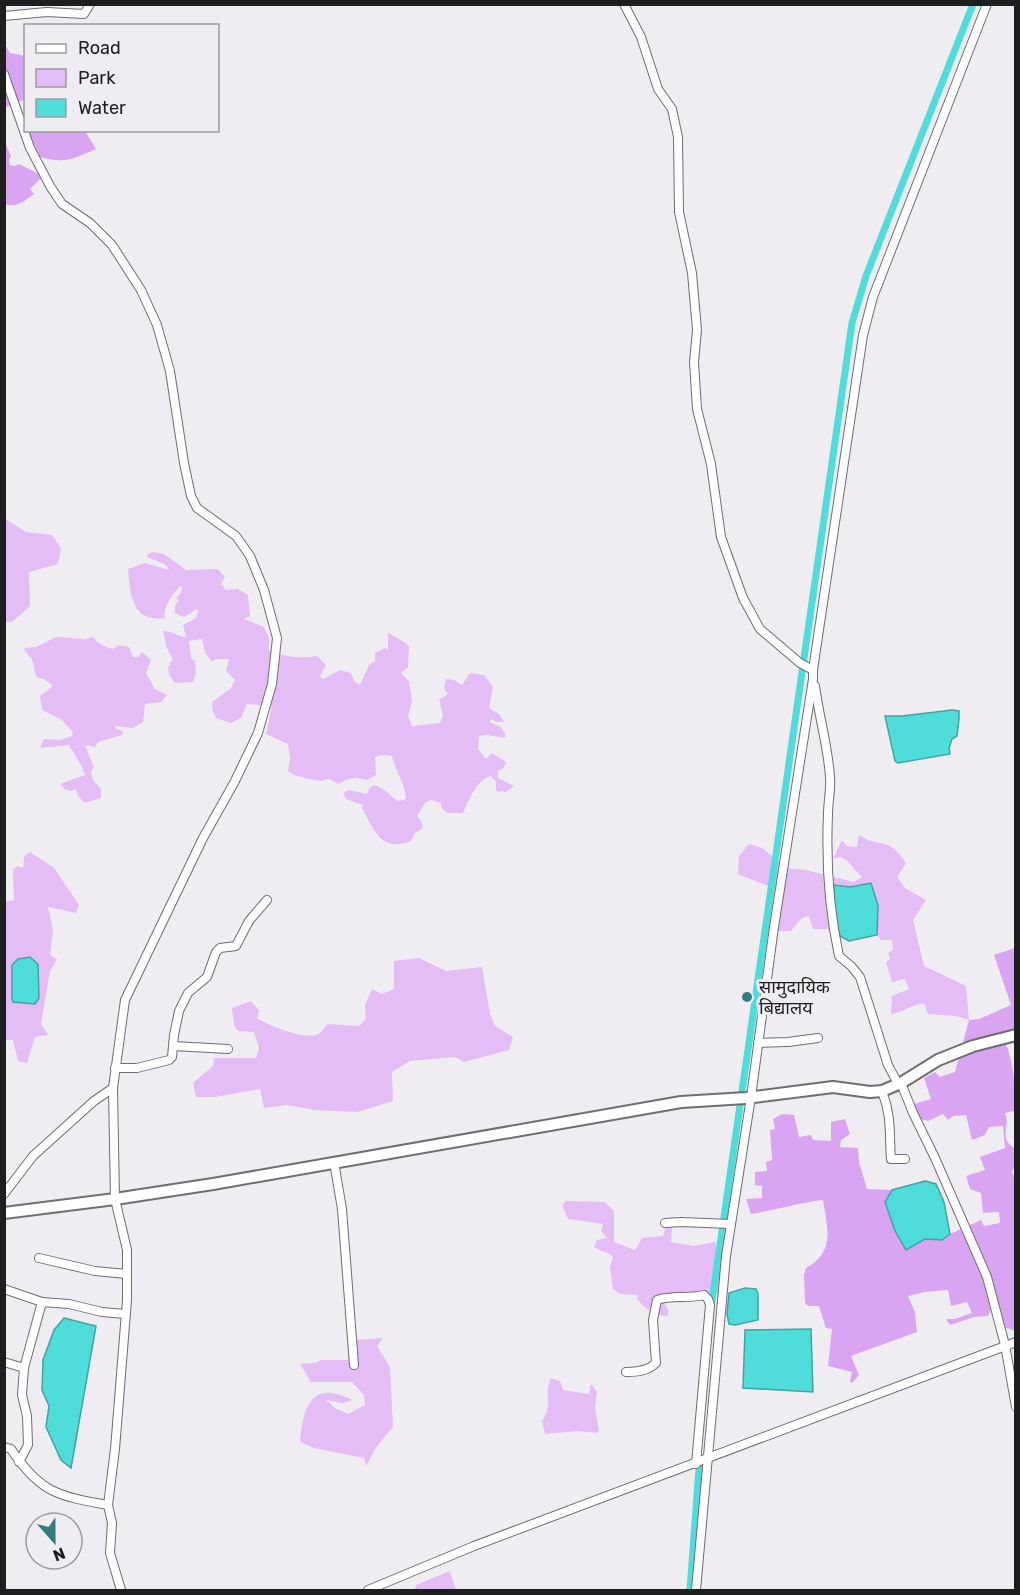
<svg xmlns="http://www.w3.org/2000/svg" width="1020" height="1595" viewBox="0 0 1020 1595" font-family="Rubik,'Noto Sans Devanagari',sans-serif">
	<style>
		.green { fill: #e4bdf7 }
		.forest { fill: #d9a5f2 }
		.water { fill: #4fdddb; stroke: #41a4a3; stroke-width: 1.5 }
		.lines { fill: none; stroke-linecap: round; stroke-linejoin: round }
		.canal { stroke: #4fdddb; stroke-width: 7 }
		.minor-casing { stroke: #6f6d70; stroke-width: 10 }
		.major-casing { stroke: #6f6d70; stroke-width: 14 }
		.minor { stroke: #fff; stroke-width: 8 }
		.major { stroke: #fff; stroke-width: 10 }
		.poi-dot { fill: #347d7c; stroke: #f0edf2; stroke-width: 2 }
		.labels { text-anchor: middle; stroke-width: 6; stroke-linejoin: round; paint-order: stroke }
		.poi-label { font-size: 18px; fill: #1f1e1f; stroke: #f0edf2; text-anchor: start }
	</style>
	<rect width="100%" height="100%" fill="#f0edf2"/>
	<g class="green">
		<polygon points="4,518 26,532 52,535 61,548 58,564 29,572 30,606 12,622 5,622"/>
		<path d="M153,552l11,2 22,16 32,-1 7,8 -4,7 5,6 12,-1 10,6 2,21 -6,3 20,8 5,11v12c17,7 29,9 48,6l9,9 -6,11 3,3 17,-9 11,3 4,9 5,3 9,-20 6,-4v-8l10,-5 3,2v-17l16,9 5,4 -1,21 -7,6 8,8 3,21 -4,14 4,10 28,-3 3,-8 -4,-15 9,-6 -4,-6 2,-9 8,1 8,5 8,-12 14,2 9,12 -4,21 10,6 5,8h-8l-4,-3 -3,3 12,5 4,6v5l-18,-3 -8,1 -1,13 8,10 6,-6 14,9 -2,6 -6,3v7l16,8 -8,6 -5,-1 -3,1 -2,-2v-8l-5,-6c-15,4 -22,24 -28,37h-16l-6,-6v-4l-10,-3 -6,3 -8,13 5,6 1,6 -8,5 -4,8c-30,12 -37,-11 -49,-33l1,-3 -17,-6 -3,-6 6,-3 18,4 3,-7 4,-2c15,5 15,12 25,16l7,-2c-2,-19 -10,-26 -14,-43l-10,-1 -7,2 1,18 -9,5c-12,-4 -19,-2 -29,4l-9,-5 -9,2 -11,-2 -15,-4 -6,-4 2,-12 -2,-15 -22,-10 6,-28 -25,-2 -6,14 -10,5 -15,-5 -3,-6 -1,-10 19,-14 4,-8 -9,-9 3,-12h-13l-4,3 -7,-10 -3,-13 -13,2 2,17 4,3 1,12 -3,9 -18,1 -6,-9 -1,-8h3l-2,-3 4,-3 -6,-12 -4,-17c9,0 14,5 23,6l-3,-12 13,-7 2,-7 -1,-2 -13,8 -9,-4v-8l4,-4 -3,-3 4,-4 3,-8 -4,1c-7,9 -16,19 -14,31 -33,5 -35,-23 -37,-49l17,-6 24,7 -3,-5 -19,-8 1,-3z"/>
		<path d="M56,637l29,2 8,-2c6,8 11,9 20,12l5,-4 11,2 4,10h5l4,-5 9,8 -5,13 9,16 12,6 -6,7 -16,2 -2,18 -10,6 -18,-2 1,3 7,2 -1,4 -24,7 -3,5 -10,-2 9,22 -3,5 2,8 8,9v9l-16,5 -7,-7 -2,-7 -6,2 -6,-2 -4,-5 25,-9 -4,-10 -12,-20 -29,3 4,-9 16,1 12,-4 1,-4 -11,-12 -20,-10 -2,-14 13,-10 -9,-7 -6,-1c-5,-6 -3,-12 -6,-18 -3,-5 -6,-6 -8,-12l12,-1z"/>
		<path d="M859,835c21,14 29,0 47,28l-9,14 8,11 21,12 -13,20 11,46 42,20 3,34 -13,-4 -28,-2 -4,-11c-13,2 -20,9 -33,11l1,-18 17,-7 -4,-10 -13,3 -6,-20 4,-3 -2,-6 5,-3 -1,-10h-11l-4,-5 1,-30 -7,-22 -21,4 -17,18 7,31 -10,-4 -2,-3h-15l-4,-13 -7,2 -11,13h-15l1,-13 6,-22 -5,-6 -40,-16 1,-18 10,-12 13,4 24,20 20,2 48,12 8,-5c-8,-7 -12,-16 -21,-20l-8,2 9,-19 5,6 10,1z"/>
		<polygon points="30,852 54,868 79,905 76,913 48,907 53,930 50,955 57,959 50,971 41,1024 48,1035 35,1037 27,1063 18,1061 13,1040 5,1040 4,902 14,900 13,870 17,866 23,868 24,857"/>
		<path d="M419,958l27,13 36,-4 8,47 5,12 18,11 -4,13 -45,12 -9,-5 -45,4 -18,11 1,29 -35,11 -44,-2 -27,-5 -23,3 -4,-19 -45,8h-19l-3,-14 20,-17 1,-8h42l3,-10 -5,-16 -16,-1 -4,-6 -2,-17 19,-7 8,9 -2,8c11,7 49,23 61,16 4,-2 7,-7 10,-10l31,2 7,-7 -1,-14 7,-16 10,5 12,-5v-28z"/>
		<path d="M566,1201l39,1 9,9v31l21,8 7,-12 21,-2 3,-10h6l-1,16 23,4 21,-4 7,18 2,31 5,2 -38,3 -23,-3 -4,10 5,8 -2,5c-12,0 -24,-8 -30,-18l1,-3 -18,-1 -7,-5 -3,-22 3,-10c-6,-6 -12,-5 -19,-10l3,-7 10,-2 -6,-7 2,-7 -35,-5 -6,-14z"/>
		<path d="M383,1338l-6,8 13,21 3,60 -16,19 -11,20 -2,-8 -50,-10 -14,-6c3,-35 12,-63 52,-42l-9,3 -17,-3 9,8 13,6 17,-9 -1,-10 -12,-13h-41l-11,-18 15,-1 6,-3h27l2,7 5,-1v-26z"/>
		<path d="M551,1378l9,3 3,9 26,4 2,-10 6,8 -2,15 4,24 -2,2 -19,-2 -33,3 -3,-13c12,-17 1,-26 9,-43z"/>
		<polygon points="450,1571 456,1590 415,1590 416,1585"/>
	</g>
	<g class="forest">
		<polygon points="4,43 10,53 26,56 25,99 5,108"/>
		<path d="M28,131h57l11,18c-23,10 -31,15 -56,8z"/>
		<path d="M4,140l7,16 -2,4 1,5 4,1 5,-2 20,10 1,5 -10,10 4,5c-9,7 -18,14 -29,10z"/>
		<path d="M1015,948v95l-9,2c8,16 9,46 9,64l-1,2 -9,2c6,14 -8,26 11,36l-1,17 -3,6 4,9 -1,150 -17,-6 -7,-16 -3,7 -14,1 -24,8 -4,-6h9l17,-6 -5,-11 -16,4 -3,-16 -23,2 -17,4 7,16 2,20 -66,24 8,19 -7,8 -2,-1 2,-10 -24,-6 4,-37 -6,-1 -7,-22h-11l-3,-3 -1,-28 2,-7c30,-17 21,-40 17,-68 -25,3 -47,10 -72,14l-5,-15 16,-1v-12l-7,-1v-13l12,-1 -1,-9 6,-2 -2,-30 5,-1 -2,-10 9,-5 12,1 5,22 12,-2 2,5 18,1v-19l14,-3 5,15 -9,6 -1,7 18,1 1,14 8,27 25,1 -7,12 40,37 17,1 8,-6 31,-14 3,6 16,-3 -1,-11 -16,1 -2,-20 -11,-4 -4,-13 19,-6 -5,-13 25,-9 -2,-22 -14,1 -4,8 -13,5 -6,-25 -13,1 -5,4 -5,-6 -15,7 -8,-2 -6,-15 17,-5 -7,-21 11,-6 5,5 15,-5 14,-52 10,-1 32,-14 -17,-50z"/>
	</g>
	<g class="water">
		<polygon points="952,710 959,711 959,719 957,736 952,739 949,748 950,754 898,763 895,761 885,716 902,716"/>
		<polygon points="871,883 878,905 877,935 849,941 840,936 833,905 834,885 850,887"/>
		<polygon points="30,957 38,964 39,998 35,1004 13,1002 12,999 12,965 18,959"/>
		<polygon points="925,1181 936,1184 944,1202 950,1234 942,1240 925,1239 906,1250 895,1231 885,1202 892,1190"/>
		<polygon points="745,1288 756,1289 758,1294 758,1320 735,1325 729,1324 727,1314 729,1293"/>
		<polygon points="64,1318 96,1326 71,1468 61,1460 46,1427 49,1406 42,1390 43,1360 54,1330"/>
		<polygon points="811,1329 813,1392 743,1388 745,1330"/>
	</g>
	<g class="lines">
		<g class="canal">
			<polyline points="711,1308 852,323 866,276 973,4"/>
			<polyline points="690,1590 699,1468"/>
		</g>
		<defs>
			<g id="minor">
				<polyline points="624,4 641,37 658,89 672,109 678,137 679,212 692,273 697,330 694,362 697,409 711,464 721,537 743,598 760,629 800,663 813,670"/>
				<polyline points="4,16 47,12 84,14 90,4"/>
				<polyline points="4,74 30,148 50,186 62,204 90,223 112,245 141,290 157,325 170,371 184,463 191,496 197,508 236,536 250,556 264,590 277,638 272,684 258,733 235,781 203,838 125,1000 113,1088 115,1199 127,1250 127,1300 115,1449 108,1505 112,1523 110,1553 121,1590"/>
				<path d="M815,686c4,31 13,60 15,91 1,13 -2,25 -2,37 -2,47 1,96 11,142l12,10 9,11 28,88 9,17 4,1 12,30 22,45 52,119 18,68 11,62"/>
				<polyline points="758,1043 788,1042 818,1038"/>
				<polyline points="173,1046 228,1049"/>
				<polyline points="115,1068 137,1068 169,1060 172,1057 174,1035 179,1011 188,993 207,977 216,952 220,948 236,946 249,921 267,900"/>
				<path d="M882,1091c10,26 7,42 9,68h14"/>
				<polyline points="334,1162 342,1209 354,1365"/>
				<polyline points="4,1194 33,1156 94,1101 113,1088"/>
				<polyline points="665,1223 681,1222 731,1224"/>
				<polyline points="39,1258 95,1271 127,1274"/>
				<polyline points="4,1289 42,1302 69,1304 102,1312 125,1314"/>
				<polyline points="4,1362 24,1368"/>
				<path d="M626,1372c11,0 22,-1 30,-9l-3,-43 4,-20c15,-5 31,-1 47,-5l4,4 2,6 -14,159"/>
				<path d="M4,1447l7,2c29,44 47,47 97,56"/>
				<polyline points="19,1462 28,1445 27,1416 22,1395 24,1368 42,1302"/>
				<polyline points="368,1590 474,1546 1016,1342"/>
				<polyline points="696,1590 726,1256 751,1097 774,927 813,679 813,670 863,335 873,297 987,4"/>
			</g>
			<polyline id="major" points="4,1213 115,1199 213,1184 681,1102 746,1098 833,1087 870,1092 882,1091 901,1083 938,1060 973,1046 1016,1035"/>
		</defs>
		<use href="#minor" class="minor-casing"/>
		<use href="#major" class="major-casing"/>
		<use href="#minor" class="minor"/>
		<use href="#major" class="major"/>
	</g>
	<circle class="poi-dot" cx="747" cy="997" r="6"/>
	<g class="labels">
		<g class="poi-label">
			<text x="759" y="993">सामुदायिक<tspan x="759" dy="21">बिद्यालय</tspan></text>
		</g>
	</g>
	<rect width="1020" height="1595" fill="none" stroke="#1f1e1f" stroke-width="12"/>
	<rect x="24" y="24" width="195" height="108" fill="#f0edf2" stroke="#9c9a9e" stroke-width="1.5"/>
	<rect x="36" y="44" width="30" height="9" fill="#ffffff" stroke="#9c9a9e" stroke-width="1.5"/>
	<text x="78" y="54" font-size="18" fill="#1f1e1f">Road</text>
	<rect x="36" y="69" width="30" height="18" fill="#e4bdf7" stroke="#9c9a9e" stroke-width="1.5"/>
	<text x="78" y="84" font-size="18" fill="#1f1e1f">Park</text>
	<rect x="36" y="99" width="30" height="18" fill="#4fdddb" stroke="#9c9a9e" stroke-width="1.5"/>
	<text x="78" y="114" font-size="18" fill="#1f1e1f">Water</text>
	<g transform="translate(54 1541) rotate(159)"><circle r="28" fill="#f0edf2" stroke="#9c9a9e" stroke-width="1.5"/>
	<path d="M0-4.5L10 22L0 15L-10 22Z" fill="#347d7c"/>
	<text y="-9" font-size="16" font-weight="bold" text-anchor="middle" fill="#1f1e1f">N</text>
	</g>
</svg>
